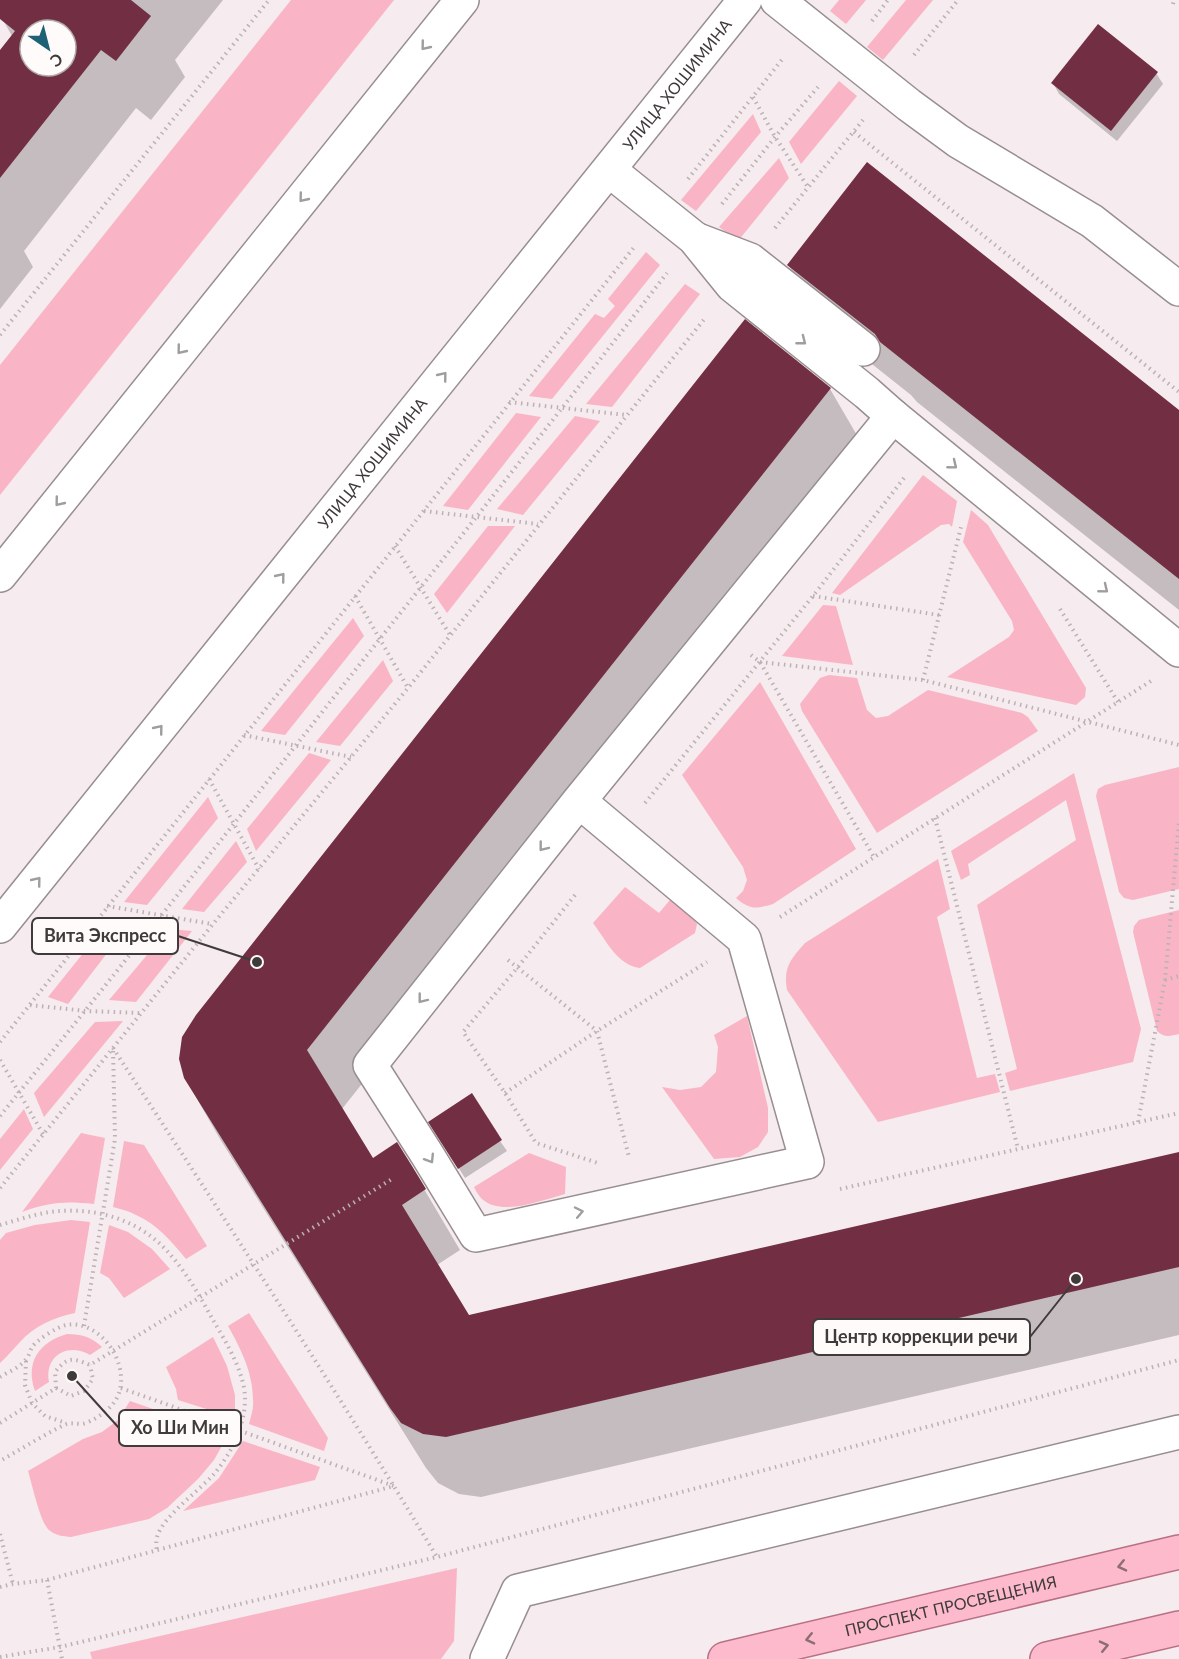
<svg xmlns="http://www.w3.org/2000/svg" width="1179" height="1659" viewBox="0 0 1179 1659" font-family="Lato,sans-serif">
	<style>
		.green { fill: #f9b5c5 }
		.shadow { fill: #0003; fill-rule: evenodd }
		.building { fill: #722f44; fill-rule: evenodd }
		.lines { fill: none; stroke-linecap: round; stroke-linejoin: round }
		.minor-casing { stroke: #988e90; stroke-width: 36 }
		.major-casing { stroke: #b97084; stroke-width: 36 }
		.path { stroke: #bbb2b4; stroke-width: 4; stroke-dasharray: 1.5 4.5; stroke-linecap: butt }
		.minor { stroke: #fff; stroke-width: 33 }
		.major { stroke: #fdbacd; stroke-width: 33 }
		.oneway { stroke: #9f9d9d }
		.oneway2 { stroke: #8b6e75 }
		.labels { text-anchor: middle; stroke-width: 6; stroke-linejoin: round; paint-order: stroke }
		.street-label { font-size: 16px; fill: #3f3b3b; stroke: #fffbfb }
		.leader { fill: none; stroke: #3f3b3b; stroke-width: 2 }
		.callout-dot { fill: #3f3b3b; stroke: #fffbfb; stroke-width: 2 }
		.callout { fill: #fffbfb; stroke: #3f3b3b; stroke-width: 2 }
		.callout-label { font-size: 18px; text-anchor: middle; font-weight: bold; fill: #3f3b3b }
	</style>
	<rect width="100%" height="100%" fill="#f6ebee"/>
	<g class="green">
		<polygon points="291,0 394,0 0,495 0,365"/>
		<polygon points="839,0 866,0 846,24 830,11"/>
		<polygon points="906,0 933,0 883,60 867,47"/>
		<polygon points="839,81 857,96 801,164 789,142"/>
		<polygon points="753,114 761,132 696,211 681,200"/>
		<polygon points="779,158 789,178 738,241 719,227"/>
		<polygon points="646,252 660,265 552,399 529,396 595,314 604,318 615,306 608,299"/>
		<polygon points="685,284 700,294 612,407 586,404"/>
		<polygon points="516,413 541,417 468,510 443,506"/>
		<polygon points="575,416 600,421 523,515 497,509"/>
		<polygon points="923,475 957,501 952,527 949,524 941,525 840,595 832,593"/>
		<polygon points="971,510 988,525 1086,688 1085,697 1076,705 947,677 1009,637 1014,630 1012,621 963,542"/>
		<polygon points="488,526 515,526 447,613 434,594"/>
		<polygon points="823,605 836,606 853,665 782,656"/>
		<polygon points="353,618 364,636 285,735 261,731"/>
		<polygon points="383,660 393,681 340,746 316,742"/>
		<polygon points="829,675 857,678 867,710 876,718 888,716 928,690 1022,713 1028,717 1038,731 877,833 802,711 800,704 820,678"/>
		<path d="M760,682l96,167 -83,55c-17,5 -23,6 -37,-6l7,-7 4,-11 -4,-13 -61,-92z"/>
		<polygon points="309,753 331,760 256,851 247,829"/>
		<polygon points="1179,767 1179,889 1133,900 1124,898 1119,892 1096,796 1098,789 1105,785"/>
		<polygon points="1074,773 1141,1029 1133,1062 1010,1091 1005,1073 1017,1069 977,905 1076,840 1066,800 968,864 970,875 961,880 951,851"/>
		<polygon points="208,797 218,818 147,905 124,902"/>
		<polygon points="236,841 247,862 204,912 182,909"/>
		<path d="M938,859l12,50 -13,8 40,161 18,-4 5,18 -122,30 -91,-132c-4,-23 4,-31 18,-47z"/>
		<path d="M625,887l34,26 11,-13 22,16 5,8 -2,9 -55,35c-23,-3 -34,-28 -47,-45z"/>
		<path d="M1179,910v124c-9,2 -15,4 -22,-3l-24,-99 1,-6 5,-6z"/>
		<polygon points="109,921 131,922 68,1004 48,997"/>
		<polygon points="169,929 192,931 136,1002 109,1000"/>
		<polygon points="747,1016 768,1108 768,1132 758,1147 740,1157 714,1159 662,1087 680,1090 701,1087 716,1072 718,1047 714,1035"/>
		<polygon points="123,1021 44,1117 34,1093 95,1022"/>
		<polygon points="24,1109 33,1129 0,1170 0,1139"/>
		<path d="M81,1133l24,5 -11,66c-30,-3 -44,-2 -72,8z"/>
		<path d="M124,1141l20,4 63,101 -21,13c-14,-17 -29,-35 -50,-44 -7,-4 -16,-6 -23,-8z"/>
		<path d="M529,1153l37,14 -1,27c-23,6 -63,23 -83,5 -3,-3 -6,-8 -8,-12z"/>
		<path d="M71,1220l19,2 -15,91c-20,4 -41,13 -55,29 -7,7 -12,14 -20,21v-123l6,-7 29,-8z"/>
		<polygon points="109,1225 128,1232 152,1249 170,1269 124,1298 109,1278 100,1273"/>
		<path d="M249,1313l79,125 -4,13 -75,-27c2,-8 5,-16 4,-24 0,-27 -12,-51 -25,-74z"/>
		<path d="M67,1334c15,0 24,3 35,13l-12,8c-22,-13 -46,1 -41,27l-14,9c-10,-29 4,-49 32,-57z"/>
		<polygon points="213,1337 227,1366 235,1395 235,1418 178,1400 176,1389 166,1367"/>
		<path d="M130,1401l98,34 -14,25 -16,19 -31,29 -18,11 -78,18c-8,-1 -15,-1 -22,-7 -9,-8 -17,-46 -21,-59l55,-32 19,-7 16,-12z"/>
		<polygon points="243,1441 320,1467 315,1480 183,1511 219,1478"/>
		<polygon points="457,1568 454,1641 441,1659 92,1659 90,1652"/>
	</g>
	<g class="shadow">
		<path d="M18,0h205l-48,60 10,17 -34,43 -15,-12 -112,143 9,16 -33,42v-257l12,-16 -9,-16zM30,30h36v36h-36z"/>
		<polygon points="1156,73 1163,84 1117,141 1059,94 1053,83"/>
		<polygon points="789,266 1179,411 1179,610 917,402 911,395 824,326"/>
		<polygon points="830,389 865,449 342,1109 372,1160 411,1167 460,1250 437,1265 469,1317 1179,1153 1179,1335 481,1497 459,1494 438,1483 426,1468 220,1139 185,1078"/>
		<polygon points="437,1133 500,1141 507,1151 465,1178"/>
	</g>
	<g class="building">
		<path d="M0,0h131l20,16 -35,45 -15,-11 -101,128v-128l15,-19 -15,-12zM30,30h36v36h-36z"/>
		<polygon points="1098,24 1158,72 1111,131 1051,83"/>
		<polygon points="867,162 1179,410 1179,579 880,342 875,334 787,265"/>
		<polygon points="745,319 831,388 307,1050 373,1158 397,1142 412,1166 426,1189 402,1205 469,1315 1179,1152 1179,1267 446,1437 423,1434 401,1423 390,1408 184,1078 179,1059 182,1037 196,1015"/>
		<polygon points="472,1093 502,1140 458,1169 428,1122"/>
	</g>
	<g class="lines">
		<defs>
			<g id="minor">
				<polyline points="777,0 909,105 958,141 1092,221 1179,289"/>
				<polyline points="609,170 694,238 732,285 867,393 893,416 1179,650"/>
				<polyline points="695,239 750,260 863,349"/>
				<polyline points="0,575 462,0"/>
				<polyline points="579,801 744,939 807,1162 476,1235 428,1156 370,1065 579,801 893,416"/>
				<path id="s1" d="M0,926l745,-926"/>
				<polyline points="487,1659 518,1591 1179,1432"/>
			</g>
			<g id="major">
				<path id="s2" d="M725,1659l454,-107"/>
				<polyline points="1047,1659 1179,1628"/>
			</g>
		</defs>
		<use href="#minor" class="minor-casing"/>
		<use href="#major" class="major-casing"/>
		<g class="path">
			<polyline points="1173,4 1174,0"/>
			<polyline points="872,21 888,0"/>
			<polyline points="914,55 958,0"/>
			<polyline points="753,97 775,137 808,187"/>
			<polyline points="854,132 1179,392"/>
			<polyline points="688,179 784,57"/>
			<polyline points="722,204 775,137 818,87"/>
			<polyline points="775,228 863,120"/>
			<polyline points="0,335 269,0"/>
			<polyline points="509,402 626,415"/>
			<polyline points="424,511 538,524"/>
			<polyline points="395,546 450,635"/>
			<polyline points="355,596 408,688"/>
			<polyline points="813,596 939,615"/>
			<polyline points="1060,609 1118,702"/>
			<polyline points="751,655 760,662 874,857"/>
			<polyline points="760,662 923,680 1179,745"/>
			<polyline points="923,680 961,527"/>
			<polyline points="244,735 351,757"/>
			<polyline points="209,779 259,869"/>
			<polyline points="645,803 813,596 904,478"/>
			<polyline points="935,818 1018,1149"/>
			<polyline points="575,895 518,967 463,1032 505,1093 536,1143 598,1163"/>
			<polyline points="107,906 212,924"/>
			<polyline points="780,917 1151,681"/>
			<polyline points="508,960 597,1031 629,1157"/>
			<polyline points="1165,980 1179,976"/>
			<polyline points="30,1005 86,1011 140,1013"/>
			<polyline points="0,1042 635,246"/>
			<path d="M113,1048c110,168 220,337 324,509"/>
			<polyline points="0,1060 43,1134"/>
			<polyline points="505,1093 597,1031 707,962"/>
			<path d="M0,1116c122,-150 241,-301 360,-452 103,-130 206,-260 307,-391"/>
			<polyline points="1138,1122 1165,980 1179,822"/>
			<polyline points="0,1188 213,924 408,688 706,317"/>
			<polyline points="840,1189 1179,1113"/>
			<path d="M0,1225c14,-4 29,-9 44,-12 44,-8 93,4 124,39 18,20 32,44 45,68 13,22 32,53 32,79 0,27 -14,55 -31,75 -15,17 -51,42 -57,63 -1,5 -1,9 0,14"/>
			<polyline points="84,1326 115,1139 113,1049"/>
			<polyline points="26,1361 25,1385 32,1403 45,1416 66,1423"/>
			<path d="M0,1377c8,-5 21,-10 26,-18 3,-3 4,-8 6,-12 6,-8 25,-20 34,-22 38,-7 72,50 46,80 -6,7 -20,17 -30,19 -7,0 -12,-2 -18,1 -22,11 -43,24 -64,36"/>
			<polyline points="56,1388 71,1396 84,1391 93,1379 90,1365"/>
			<polyline points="121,1388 394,1486"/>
			<path d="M0,1423l56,-35 -1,-16c13,-16 18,-14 35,-7l302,-186"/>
			<polyline points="0,1534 13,1584"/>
			<polyline points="47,1580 62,1659"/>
			<polyline points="0,1587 13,1584 47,1580 394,1486"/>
			<polyline points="0,1657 60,1647 437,1557 1179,1360"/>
		</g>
		<use href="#minor" class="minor"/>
		<use href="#major" class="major"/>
	</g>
	<defs><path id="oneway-chevron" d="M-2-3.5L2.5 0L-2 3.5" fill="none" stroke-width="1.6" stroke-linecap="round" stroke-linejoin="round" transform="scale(1.5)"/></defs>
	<g class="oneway">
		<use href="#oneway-chevron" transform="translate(425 46) rotate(129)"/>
		<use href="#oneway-chevron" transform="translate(303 198) rotate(129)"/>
		<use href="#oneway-chevron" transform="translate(802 341) rotate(38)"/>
		<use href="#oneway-chevron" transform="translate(181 350) rotate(129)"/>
		<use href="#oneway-chevron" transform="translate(443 376) rotate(-51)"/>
		<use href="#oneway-chevron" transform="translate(953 465) rotate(39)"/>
		<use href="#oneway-chevron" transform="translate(59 502) rotate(129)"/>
		<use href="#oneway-chevron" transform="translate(281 577) rotate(-51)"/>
		<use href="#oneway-chevron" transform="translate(1104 589) rotate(39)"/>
		<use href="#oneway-chevron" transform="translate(159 729) rotate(-51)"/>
		<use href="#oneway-chevron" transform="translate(543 847) rotate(128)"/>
		<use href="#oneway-chevron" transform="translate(37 881) rotate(-51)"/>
		<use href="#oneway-chevron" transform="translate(422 999) rotate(128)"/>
		<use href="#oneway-chevron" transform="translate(430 1159) rotate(58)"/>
		<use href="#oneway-chevron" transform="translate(579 1212) rotate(-12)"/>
	</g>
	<g class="oneway2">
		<use href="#oneway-chevron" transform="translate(1122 1566) rotate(167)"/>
		<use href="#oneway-chevron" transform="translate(810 1639) rotate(167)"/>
		<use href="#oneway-chevron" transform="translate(1104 1646) rotate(-13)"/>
	</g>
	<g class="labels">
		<g class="street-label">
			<text dy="6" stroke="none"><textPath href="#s1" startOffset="1080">УЛИЦА ХОШИМИНА</textPath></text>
			<text dy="6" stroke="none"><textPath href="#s1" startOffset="594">УЛИЦА ХОШИМИНА</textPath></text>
			<text dy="6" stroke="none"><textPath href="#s2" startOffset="232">ПРОСПЕКТ ПРОСВЕЩЕНИЯ</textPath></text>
		</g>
	</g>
	<path class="leader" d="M257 962L178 936M1076 1279L1030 1337M72 1376L119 1428"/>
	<g class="callout-dot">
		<circle cx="257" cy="962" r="6"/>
		<circle cx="1076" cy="1279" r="6"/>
		<circle cx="72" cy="1376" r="6"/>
	</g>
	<g class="callout">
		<rect x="32" y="918" width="146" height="36" rx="6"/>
		<rect x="813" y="1319" width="217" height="36" rx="6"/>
		<rect x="119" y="1410" width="122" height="36" rx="6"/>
	</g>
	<g class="callout-label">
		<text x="105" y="942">Вита Экспресс</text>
		<text x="921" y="1343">Центр коррекции речи</text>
		<text x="180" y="1434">Хо Ши Мин</text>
	</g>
	<g transform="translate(48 48) rotate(145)"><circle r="28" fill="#fffbfb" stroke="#b2aeae" stroke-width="1.5"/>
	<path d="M0-4.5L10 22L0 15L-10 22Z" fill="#1f6175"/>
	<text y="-9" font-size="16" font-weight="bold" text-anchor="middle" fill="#3f3b3b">С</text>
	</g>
</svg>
